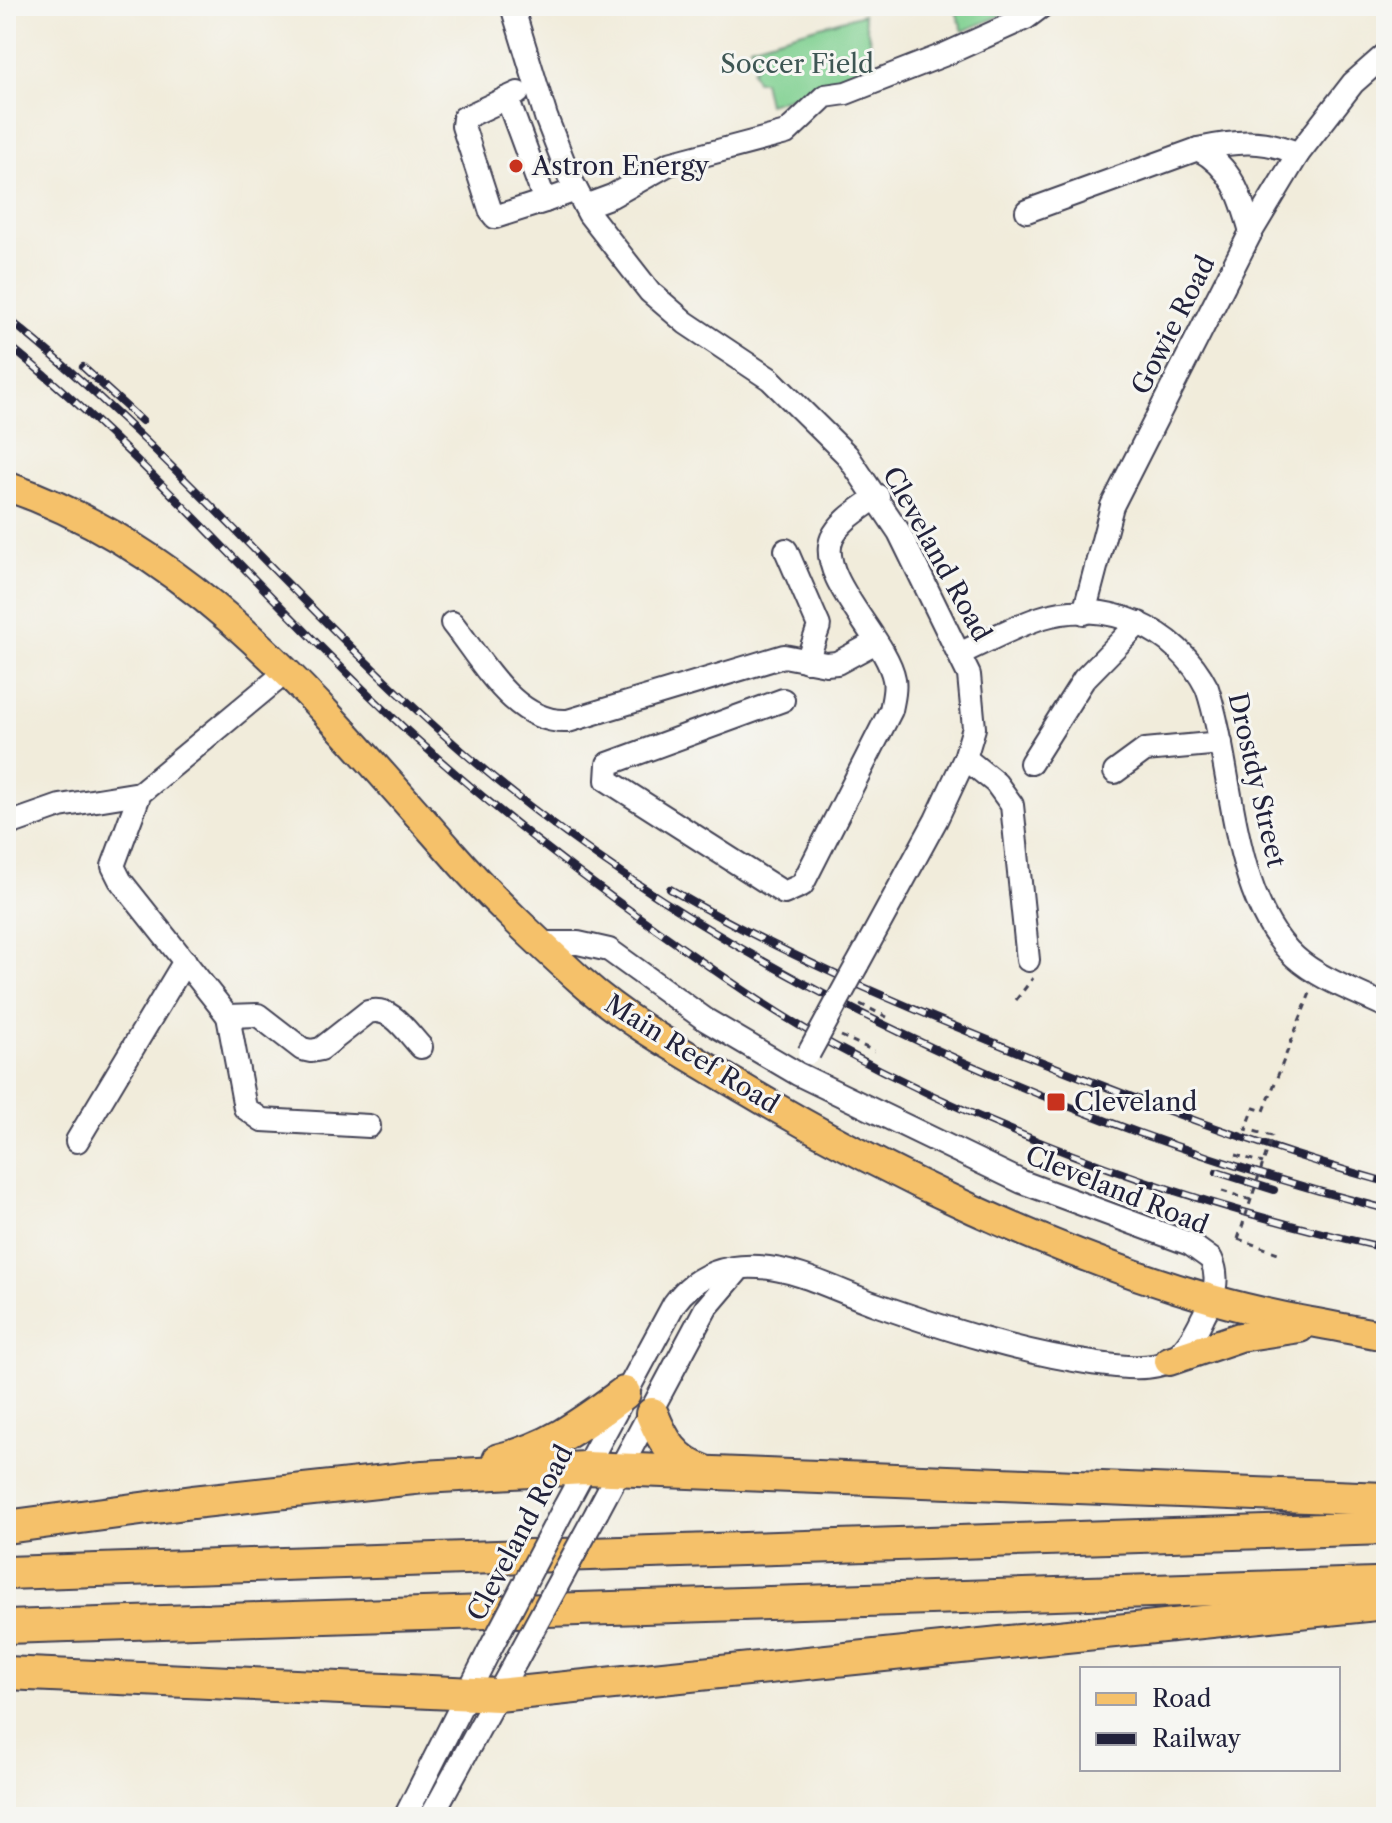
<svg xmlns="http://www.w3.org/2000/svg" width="1392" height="1823" viewBox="0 0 1392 1823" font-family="'Libre Caslon Text',serif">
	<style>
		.green { fill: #7fd090; stroke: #507966; stroke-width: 2 }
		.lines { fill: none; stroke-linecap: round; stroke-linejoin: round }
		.minor-casing { stroke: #414053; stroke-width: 26 }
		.major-casing { stroke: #414053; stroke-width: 32 }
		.highway-casing { stroke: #414053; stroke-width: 36 }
		.path { stroke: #414053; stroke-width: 3; stroke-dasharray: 6 6; stroke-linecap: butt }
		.minor { stroke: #fff; stroke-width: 22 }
		.major { stroke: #f5c16b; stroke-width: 28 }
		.highway { stroke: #f5c16b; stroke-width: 32 }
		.rail-casing { stroke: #22223b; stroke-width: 8 }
		.rail { stroke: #f6f6f2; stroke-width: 5; stroke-dasharray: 15; stroke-linecap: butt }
		.minor-bridge-casing { stroke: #414053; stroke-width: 26; stroke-linecap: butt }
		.path-bridge { stroke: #414053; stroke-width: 3; stroke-dasharray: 6 6; stroke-linecap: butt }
		.minor-bridge { stroke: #fff; stroke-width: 22 }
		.poi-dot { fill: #c8321e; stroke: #f6f6f2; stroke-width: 3 }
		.labels { text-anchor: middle; stroke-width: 6; stroke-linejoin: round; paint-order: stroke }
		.park-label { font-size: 26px; fill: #3e5654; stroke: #f6f6f2 }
		.poi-label { font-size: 26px; fill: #22223b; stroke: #f6f6f2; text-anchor: start }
		.street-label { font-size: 26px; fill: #22223b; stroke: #f6f6f2 }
	</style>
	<rect width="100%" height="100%" fill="#f6f6f2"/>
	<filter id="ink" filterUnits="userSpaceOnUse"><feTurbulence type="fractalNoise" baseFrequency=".0125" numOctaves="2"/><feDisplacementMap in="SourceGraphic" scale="16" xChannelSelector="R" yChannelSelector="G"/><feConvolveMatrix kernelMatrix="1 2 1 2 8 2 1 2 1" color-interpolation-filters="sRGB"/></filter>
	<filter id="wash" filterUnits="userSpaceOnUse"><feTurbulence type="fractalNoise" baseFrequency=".006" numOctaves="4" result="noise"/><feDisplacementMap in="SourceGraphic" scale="32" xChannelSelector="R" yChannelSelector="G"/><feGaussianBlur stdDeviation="1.8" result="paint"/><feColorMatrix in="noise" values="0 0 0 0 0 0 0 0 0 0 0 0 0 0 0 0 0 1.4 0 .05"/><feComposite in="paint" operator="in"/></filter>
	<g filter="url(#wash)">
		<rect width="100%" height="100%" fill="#f1ecdb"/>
		<g class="green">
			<polygon points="954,6 1025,6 963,31"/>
			<polygon points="863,14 878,71 768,104 763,81 756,81 752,70 757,65 750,46"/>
		</g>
	</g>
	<g filter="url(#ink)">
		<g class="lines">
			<defs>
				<g id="minor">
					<polyline points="512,6 546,117 569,176 589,214 650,292 686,323 770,379 847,455 899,532 969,675 974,728 965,758 936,820 857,965"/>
					<polyline points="518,93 507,98 545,201 576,190"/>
					<polyline points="507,98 464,118 463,126 491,212 495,217 545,201"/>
					<path d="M1198,149c34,18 43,47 53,83"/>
					<polyline points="585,206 612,196 669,164 786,133 825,96 846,93 946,54 1026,18 1042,6"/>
					<path d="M1027,211l171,-62c37,-8 66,-11 100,5"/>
					<polyline points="786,550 819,626 807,661"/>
					<polyline points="1084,613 1112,506 1251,232 1298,154 1353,83 1386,54"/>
					<path d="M452,623c30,37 62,101 116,98l216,-65 42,8 11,-1 39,-21"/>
					<path d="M961,653c26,-12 52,-26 79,-35 65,-21 137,10 167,70 27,81 23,209 88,269 24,22 62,35 91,49"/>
					<path d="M286,672l-146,121 -27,73 7,14 108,136 30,-1 44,34 9,2 10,-2 47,-37c23,-7 38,19 53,35"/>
					<path d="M783,700l-175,64 -1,16 177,113 18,-8 89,-175c2,-11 5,-20 3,-31 -7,-40 -78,-102 -62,-141 8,-18 30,-30 46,-42"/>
					<polyline points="965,758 996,783 1012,805 1028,960"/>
					<polyline points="1031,763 1084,679 1139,623"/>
					<polyline points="1115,772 1145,750 1221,743"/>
					<polyline points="6,825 60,806 140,793"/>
					<path d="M540,943h38l31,7 97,70 92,54 224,108 168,62 21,15c10,21 2,39 -8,58 -7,15 -17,34 -32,43 -20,12 -57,6 -79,3 -74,-11 -146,-34 -217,-59 -37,-13 -77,-35 -116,-37 -36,-2 -64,8 -85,37l-110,204"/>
					<polyline points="228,1016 245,1108 262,1120 369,1126"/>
					<polyline points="77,1141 185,961"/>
					<polyline points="597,1512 706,1308 740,1268"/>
					<polyline points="405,1817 488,1653"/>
					<polyline points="431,1817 516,1661"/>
				</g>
				<g id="major">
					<path d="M6,486c191,65 315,220 444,365 40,46 85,88 130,129 49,44 109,76 166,110 141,84 311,165 469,210 56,16 114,25 171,36"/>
					<polyline points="1169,1361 1240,1337 1300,1328"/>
				</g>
				<g id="highway">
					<path d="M652,1414c11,27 22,47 51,57"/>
					<path d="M499,1460c50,-11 84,-37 125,-67"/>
					<polyline points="6,1527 193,1502 423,1477 585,1468 1386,1499"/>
					<polyline points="6,1573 1386,1528"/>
					<polyline points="6,1627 1375,1584"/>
					<polyline points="6,1673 498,1695 1386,1603"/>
				</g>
			</defs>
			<use href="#minor" class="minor-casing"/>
			<use href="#major" class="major-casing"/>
			<use href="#highway" class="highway-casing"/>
			<g class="path">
				<polyline points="1016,1000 1033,978"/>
				<polyline points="860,1004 889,1018"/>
				<polyline points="841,1036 874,1051"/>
				<polyline points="1272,1136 1246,1129 1254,1108 1264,1111 1310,993"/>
				<polyline points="1236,1155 1263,1163"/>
				<polyline points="1222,1191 1251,1200"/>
				<polyline points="1238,1239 1278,1253"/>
			</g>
			<use href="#minor" class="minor"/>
			<use href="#major" class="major"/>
			<use href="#highway" class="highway"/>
			<defs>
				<g id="rail">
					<path d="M6,317c167,133 301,300 462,439 253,217 597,371 918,453"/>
					<path d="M6,343c139,111 253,248 382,370 84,79 175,150 269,217 58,41 114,81 176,115 173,94 362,161 553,203"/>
					<polyline points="83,367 142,421"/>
					<path d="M670,889c111,65 227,114 345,162 122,49 244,96 371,131"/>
					<polyline points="1217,1172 1274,1190"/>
				</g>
			</defs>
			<use href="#rail" class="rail-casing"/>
			<use href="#rail" class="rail"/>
			<defs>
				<g id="minor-bridge">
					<polyline points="809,1053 857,965"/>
					<polyline points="488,1653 564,1508"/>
					<polyline points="516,1661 597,1512"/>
				</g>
			</defs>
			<use href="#minor-bridge" class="minor-bridge-casing"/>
			<polyline class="path-bridge" points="1238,1239 1272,1136"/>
			<use href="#minor-bridge" class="minor-bridge"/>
		</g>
	</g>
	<g class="poi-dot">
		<circle cx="516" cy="166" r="8"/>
		<rect x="1046" y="1092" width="20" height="20" rx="4"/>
	</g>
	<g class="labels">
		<g class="park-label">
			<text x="797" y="73">Soccer Field</text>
		</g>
		<g class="poi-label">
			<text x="532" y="175">Astron Energy</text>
			<text x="1074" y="1111">Cleveland</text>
		</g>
		<g class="street-label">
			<text transform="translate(1173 325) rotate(-63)" y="9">Gowie Road</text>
			<text transform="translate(937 554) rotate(61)" y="9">Cleveland Road</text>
			<text transform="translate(1257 780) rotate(77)" y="9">Drostdy Street</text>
			<text transform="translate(692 1054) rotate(32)" y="9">Main Reef Road</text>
			<text transform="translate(1117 1190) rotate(22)" y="9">Cleveland Road</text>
			<text transform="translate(520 1533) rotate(-62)" y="9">Cleveland Road</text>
		</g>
	</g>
	<rect width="1392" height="1823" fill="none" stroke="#f6f6f2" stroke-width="32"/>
	<rect x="1080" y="1667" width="260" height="104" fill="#f6f6f2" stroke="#a1a1a9" stroke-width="2"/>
	<rect x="1096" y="1693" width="40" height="12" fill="#f5c16b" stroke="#a1a1a9" stroke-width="2"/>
	<text x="1152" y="1707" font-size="24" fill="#22223b">Road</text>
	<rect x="1096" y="1733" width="40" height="12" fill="#22223b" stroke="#a1a1a9" stroke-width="2"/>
	<text x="1152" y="1747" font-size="24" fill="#22223b">Railway</text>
</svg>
